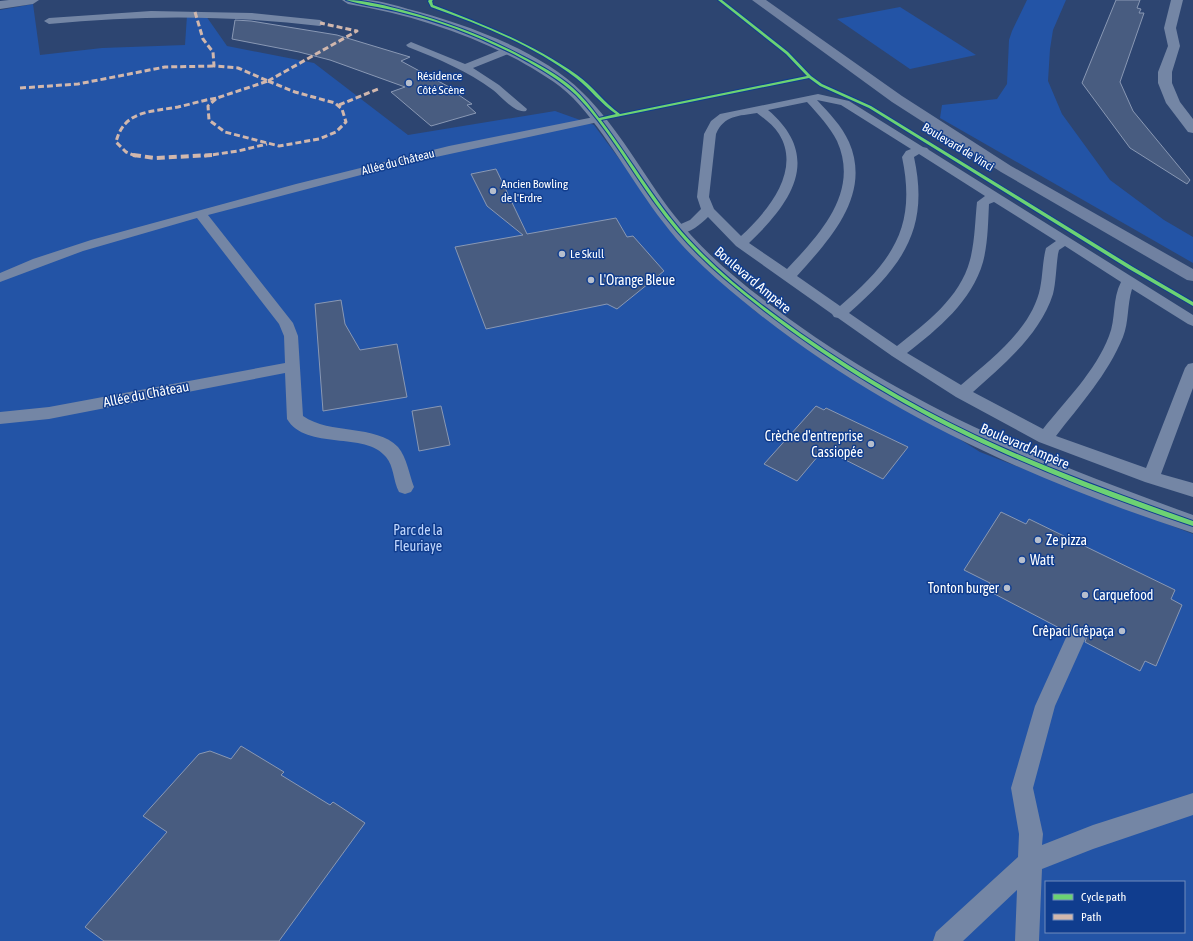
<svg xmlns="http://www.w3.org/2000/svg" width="1193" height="941" viewBox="0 0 1193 941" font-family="'Asap Condensed',sans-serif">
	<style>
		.green { fill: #2354a6; fill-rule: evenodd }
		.building { fill: #485c80; stroke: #8998b4 }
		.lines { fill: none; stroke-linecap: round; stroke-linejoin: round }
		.lane { fill: #7486a5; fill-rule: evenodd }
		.street { fill: #7486a5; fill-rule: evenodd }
		.secondary { fill: #7081a1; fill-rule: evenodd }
		.quiet-far1 { stroke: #d1b7ad; stroke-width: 3; stroke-dasharray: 6 3; stroke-linecap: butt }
		.quiet { stroke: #d1b7ad; stroke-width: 4; stroke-dasharray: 8 4; stroke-linecap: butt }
		.cycleway-casing { stroke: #103d8e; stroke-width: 2 }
		.cycleway { fill: #6cd273; fill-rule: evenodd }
		.poi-dot { fill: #b6becd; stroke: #103d8e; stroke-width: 1.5 }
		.labels { text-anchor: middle; stroke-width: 3; stroke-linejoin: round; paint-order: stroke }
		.far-poi-label { font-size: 12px; fill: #fff; stroke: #103d8e; text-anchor: start }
		.far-street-label { font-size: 12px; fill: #fff; stroke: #103d8e }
		.poi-label { font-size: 14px; fill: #fff; stroke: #103d8e; text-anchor: start }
		.street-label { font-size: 14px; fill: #fff; stroke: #103d8e }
		.park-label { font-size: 14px; fill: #c1d7fd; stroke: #103d8e }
	</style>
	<rect width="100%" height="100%" fill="#2d4571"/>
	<g class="green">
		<polygon points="1027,0 1066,0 1053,30 1050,49 1048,81 1062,114 1110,180 1164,220 1193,237 1193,263 940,118 942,105 997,99 1007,84 1009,40 1012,31"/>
		<path d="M33,4l7,51 62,-7 83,-3 2,-30 19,1 21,30 87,17 94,72 147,-24 39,14 26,35 135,151 225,141 213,82v407h-1193v-931zM1046,882h138v50h-138z"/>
		<polygon points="900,7 976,55 910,69 837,19"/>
	</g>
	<g class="building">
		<polygon points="1116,0 1140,0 1137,8 1141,9 1139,13 1144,13 1120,82 1133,111 1190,180 1187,184 1130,148 1082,83"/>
		<polygon points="235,20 251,21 337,35 410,57 401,61 451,88 450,89 472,104 467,105 476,113 431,126 391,92 405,87 330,60 299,52 232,39"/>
		<polygon points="496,169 527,234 616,218 627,237 633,236 664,271 617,309 607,304 486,329 455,247 523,235 487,206 471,174"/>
		<polygon points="341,300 345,324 360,350 397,344 407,397 323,411 315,304"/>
		<polygon points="441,406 450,445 419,451 412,411"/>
		<polygon points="816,406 824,410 826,408 908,447 883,479 824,449 797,481 764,464"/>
		<polygon points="1001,512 1026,524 1029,519 1175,590 1171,599 1182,605 1156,666 1145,661 1140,671 1085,642 1087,636 1084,630 1075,627 1067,632 987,590 990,583 964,570"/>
		<polygon points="241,746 284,772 281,775 330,805 333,802 365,823 279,941 104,941 85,927 167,832 143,816 199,754 210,751 231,759"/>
	</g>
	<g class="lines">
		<g class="lane">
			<path d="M151,11l101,2 68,7 5,3 -5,3c-91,-11 -180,-11 -271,-2l-5,-3 5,-3z"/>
			<path d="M411,42l54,22 40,-16h8l1,2 -1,2 -40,16 26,17 28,24 -1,2c-11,3 -24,-14 -33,-21 -25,-19 -55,-31 -85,-43l-2,-2z"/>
			<path d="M818,94l31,7 74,46 4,1 2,2 264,165v11l-5,-2 -56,-35c-5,16 -3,33 -9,48 -15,37 -43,68 -67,99l90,32 39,-100 3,-4 5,-1v25l-32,86 32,9v14l-48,-15 -106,-40 -83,-45 -64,-41 -54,-38 -4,-1 -2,-3 -96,-68 -28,-29c-8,8 -21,19 -34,16l-1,-3 1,-3 16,-7 11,-11 -4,-12 7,-63 7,-13 9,-7zM817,100l24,5 70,44 -5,2 -4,6c15,71 -10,104 -62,149l-43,-30c33,-37 75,-81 52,-134 -7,-16 -20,-29 -32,-42zM807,102c11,12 23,25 30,39 23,51 -17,93 -50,128l-38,-26c43,-41 74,-86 19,-133zM757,113c8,6 17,13 22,21 23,37 -12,78 -38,102l-27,-27 -5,-12 7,-63c8,-19 23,-18 41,-21zM919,154l66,42 -8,6c-2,19 -2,39 -7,58 -10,38 -44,63 -73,86l-48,-33c53,-47 81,-83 65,-156zM994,202l62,39 -10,7c-4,15 -3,30 -7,45 -11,39 -49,67 -78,92l-54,-32c31,-24 65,-52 76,-91 5,-19 5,-39 6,-58zM1065,246l56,36c-9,17 -5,37 -12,54 -14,36 -43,64 -66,93l-70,-37c30,-27 67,-57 80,-98 3,-12 3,-26 5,-40l1,-4z"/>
			<path d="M599,116l4,1 2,2 -2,2 -204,44 -191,50 85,108 5,13 5,80c27,19 73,8 95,31 9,11 11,27 16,40l-3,5 -6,2 -6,-2c-6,-11 -5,-26 -13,-35 -20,-26 -80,-6 -99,-38l-2,-46 -236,46 -49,5v-12l49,-5 236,-44 -1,-27 -5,-12 -82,-106 -114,33 -83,31v-9l33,-14 58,-19 205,-56 153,-38z"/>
			<polygon points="1076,628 1083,631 1086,637 1055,706 1033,788 1043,834 1042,845 1093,825 1193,793 1193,815 1093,849 1042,869 1039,941 1015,941 1017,890 963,941 933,941 936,932 1018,857 1019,834 1011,788 1035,706 1069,631"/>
		</g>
		<g class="street">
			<polygon points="9,0 39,0 33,4 0,9 0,1"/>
			<path d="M342,0c9,0 17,0 26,0 13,1 27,5 40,9 55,14 134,42 174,83 37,36 61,83 92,123 32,41 73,73 114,103 126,91 260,145 405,197v18c-160,-52 -320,-124 -450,-232 -29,-24 -57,-48 -80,-79 -31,-40 -55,-87 -90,-124 -16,-16 -36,-27 -55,-38 -54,-28 -110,-46 -170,-56z"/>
			<polygon points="1171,0 1183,0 1176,28 1180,46 1172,72 1172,83 1180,102 1193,119 1193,133 1188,132 1166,103 1158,83 1158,72 1168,46 1164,28"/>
		</g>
		<polygon class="secondary" points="752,0 766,0 902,96 1011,166 1193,269 1193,281 1187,280 1001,172 892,102"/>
		<g class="quiet-far1">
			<polyline points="195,12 203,39 213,52 214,66 238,68 268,81"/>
			<polygon points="268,81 295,92 335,103 342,109 346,122 336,132 319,139 279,146 225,132 209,120 208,106 217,98"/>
			<polyline points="268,81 357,31 320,23"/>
			<polyline points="20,88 78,84 165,67 214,66"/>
			<polyline points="339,105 378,89"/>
			<path d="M136,156l-10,-4 -10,-10c8,-32 35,-30 62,-35 13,-3 26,-7 39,-9"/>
			<polyline points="204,156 238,151 267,144"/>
		</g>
		<polyline class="quiet" points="133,155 155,158 212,155"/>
		<defs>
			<path id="cycleway" d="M346,0c20,0 41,6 60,11 40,11 79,25 116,45 18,9 36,19 51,32 10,9 18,19 26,30l17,-4c-15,-10 -26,-25 -40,-36 -43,-33 -95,-53 -145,-71l-3,-6 1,-1h4l-1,1 1,4c50,19 100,39 144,70 16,11 27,28 43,39l187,-38 -21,-22 -68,-54h4l66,52 23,24 11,8 49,22 262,161 60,35v4l-64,-37 -260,-161 -49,-22 -11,-8 -208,42c32,42 57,88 94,126 31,33 68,61 105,87 63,44 131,83 201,114 63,28 127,51 192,74v5c-66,-22 -132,-47 -196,-76 -98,-44 -191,-102 -273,-172 -26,-22 -49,-47 -69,-75 -26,-36 -48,-76 -79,-108 -16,-15 -36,-27 -55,-37 -40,-21 -81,-37 -125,-47 -16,-4 -34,-6 -50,-11z"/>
		</defs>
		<use href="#cycleway" class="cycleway-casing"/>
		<use href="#cycleway" class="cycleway"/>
	</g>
	<g class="poi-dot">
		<circle cx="409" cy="83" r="4"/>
		<circle cx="493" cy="191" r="4"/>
		<circle cx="562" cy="254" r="4"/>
		<circle cx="591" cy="280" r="4"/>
		<circle cx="871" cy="444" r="4"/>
		<circle cx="1038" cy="540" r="4"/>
		<circle cx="1022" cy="560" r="4"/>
		<circle cx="1007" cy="588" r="4"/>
		<circle cx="1085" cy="595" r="4"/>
		<circle cx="1122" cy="631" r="4"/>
	</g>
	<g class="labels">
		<g class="far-poi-label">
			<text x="417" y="80">Résidence<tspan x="417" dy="14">Côté Scène</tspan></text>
			<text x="501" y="188">Ancien Bowling<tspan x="501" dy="14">de l'Erdre</tspan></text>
			<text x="570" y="258">Le Skull</text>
		</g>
		<g class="far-street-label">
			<text transform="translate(958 147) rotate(31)" y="4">Boulevard de Vinci</text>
			<text transform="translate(398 162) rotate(-14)" y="4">Allée du Château</text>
		</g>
		<g class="poi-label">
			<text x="599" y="285">L'Orange Bleue</text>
			<text x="863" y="441" text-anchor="end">Crèche d'entreprise<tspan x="863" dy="16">Cassiopée</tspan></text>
			<text x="1046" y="545">Ze pizza</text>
			<text x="1030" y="565">Watt</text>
			<text x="999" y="593" text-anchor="end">Tonton burger</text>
			<text x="1093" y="600">Carquefood</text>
			<text x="1114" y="636" text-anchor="end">Crêpaci Crêpaça</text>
		</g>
		<g class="street-label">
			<text transform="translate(753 280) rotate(40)" y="5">Boulevard Ampère</text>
			<text transform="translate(146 394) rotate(-11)" y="5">Allée du Château</text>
			<text transform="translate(1025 446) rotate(23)" y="5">Boulevard Ampère</text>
		</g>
		<g class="park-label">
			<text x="418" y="535">Parc de la<tspan x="418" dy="16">Fleuriaye</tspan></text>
		</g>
	</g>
	<rect x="1045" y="881" width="140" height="52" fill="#103d8e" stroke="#708bbb"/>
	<rect x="1053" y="894" width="20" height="6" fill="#6cd273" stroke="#708bbb"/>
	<text x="1081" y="901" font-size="12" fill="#ffffff">Cycle path</text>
	<rect x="1053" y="914" width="20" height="6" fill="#d1b7ad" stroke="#708bbb"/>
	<text x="1081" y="921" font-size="12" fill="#ffffff">Path</text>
</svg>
